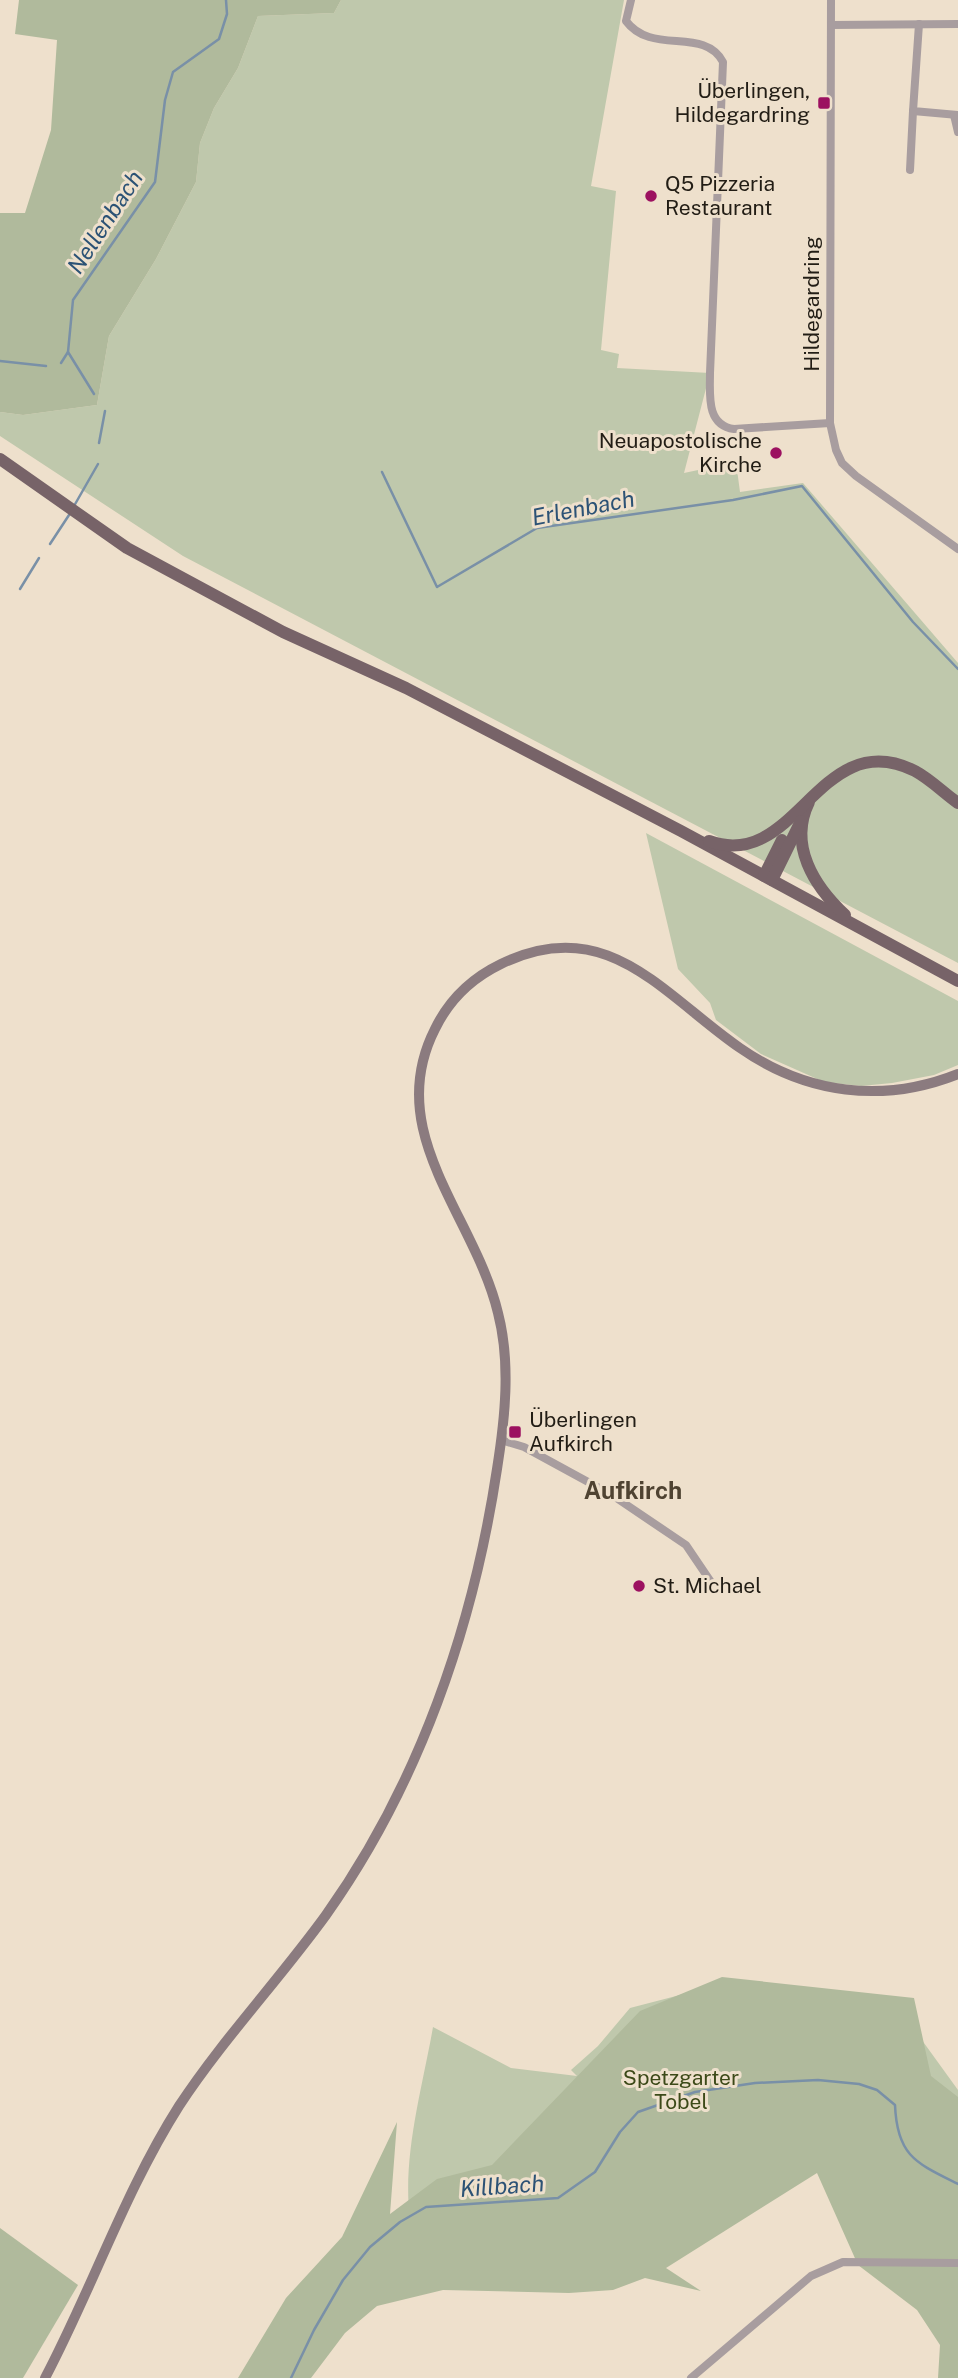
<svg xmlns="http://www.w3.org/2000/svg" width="958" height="2378" viewBox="0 0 958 2378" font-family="'Public Sans',sans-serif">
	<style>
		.green { fill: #bfc8ac }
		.forest { fill: #b0ba9c }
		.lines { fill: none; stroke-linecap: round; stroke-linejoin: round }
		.stream { stroke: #7990a7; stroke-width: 2.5 }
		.street { stroke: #a89d9f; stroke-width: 8 }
		.secondary { stroke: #8b7b7f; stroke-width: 10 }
		.primary { stroke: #776368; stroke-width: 12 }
		.poi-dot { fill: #9c1160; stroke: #eee0cc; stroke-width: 2.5 }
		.labels { text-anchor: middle; stroke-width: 6; stroke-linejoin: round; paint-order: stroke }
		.poi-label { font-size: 21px; fill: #221d15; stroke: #eee0cc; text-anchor: start }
		.street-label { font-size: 21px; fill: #221d15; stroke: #eee0cc }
		.park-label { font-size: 21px; fill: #3c4918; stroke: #eee0cc }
		.water-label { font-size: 23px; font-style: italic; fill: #2c5275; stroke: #eee0cc }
		.quarter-label { font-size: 24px; font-weight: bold; fill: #4f4332; stroke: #eee0cc }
	</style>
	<rect width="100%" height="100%" fill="#eee0cc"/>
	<g class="green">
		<polygon points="341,0 624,0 591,186 616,191 601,350 619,354 617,368 710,373 684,473 736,462 740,492 803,483 958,663 958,963 183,556 0,436 0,412 23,415 97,405 109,336 156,259 196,182 200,143 214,108 238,68 258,16 334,13"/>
		<polygon points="646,833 958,1001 958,1065 934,1075 892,1083 861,1086 824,1082 761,1054 716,1020 710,1003 678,969"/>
		<path d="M703,1989l195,18 60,83v169l-138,-95 -410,56c-8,-64 12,-130 23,-193l78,41 66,8 -6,-6 27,-24 32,-38z"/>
	</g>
	<g class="forest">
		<polygon points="19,0 341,0 334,13 258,16 238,68 214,108 200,143 196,182 156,259 109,336 97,405 23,415 0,412 0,213 25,213 51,130 57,40 15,34"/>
		<polygon points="722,1977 914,1998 931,2076 958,2097 958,2378 938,2378 940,2345 917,2310 858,2265 817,2173 666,2268 701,2291 645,2278 613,2290 569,2293 443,2290 377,2306 345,2333 311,2378 238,2378 286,2298 342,2237 397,2122 390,2214 437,2179 492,2165 640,2011"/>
		<polygon points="0,2228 78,2285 23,2378 0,2378"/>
	</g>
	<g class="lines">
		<g class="stream">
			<polyline points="0,361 46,366"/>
			<polyline points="61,363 68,352"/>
			<polyline points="94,394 68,352 73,300 155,182 165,100 173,72 219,39 227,14 226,0"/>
			<polyline points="99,443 105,411"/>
			<polyline points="382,472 437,587 537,528 733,500 802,486 913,622 958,669"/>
			<polyline points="74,506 98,464"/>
			<polyline points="50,544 71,512"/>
			<polyline points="20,589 39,558"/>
			<path d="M291,2378l23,-48 29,-50 27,-33 30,-25 26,-15 132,-9 37,-26 25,-40 18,-20 57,-20 60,-9 63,-3 41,4 18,6 18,15c2,51 21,58 63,79"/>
		</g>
		<g class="street">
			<path d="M631,0l-5,21c26,35 78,5 97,41l-13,311c0,22 -4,52 24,56l96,-6"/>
			<polyline points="831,0 830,423 836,450 842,463 856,476 958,549"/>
			<polyline points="919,24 913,111 958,115"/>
			<polyline points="831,25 958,24"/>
			<polyline points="954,115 958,132"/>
			<polyline points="910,170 913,111"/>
			<polyline points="501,1440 524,1447 612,1495 686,1545 711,1582"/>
			<polyline points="691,2378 811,2276 843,2262 958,2263"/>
		</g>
		<path class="secondary" d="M45,2378c47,-89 80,-187 134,-272 44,-67 100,-126 147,-191 93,-131 147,-287 171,-446 8,-50 14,-106 1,-156 -23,-97 -116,-180 -63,-284 14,-29 37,-51 66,-65 106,-52 162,31 239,84 66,46 143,56 218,26"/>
		<g class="primary">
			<polyline points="0,459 127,548 283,632 406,688 681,831 958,981"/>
			<path d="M809,802c-21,43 5,84 36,113"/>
			<path d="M709,841c88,32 110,-118 206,-70 15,8 29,22 43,32"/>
			<polyline points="764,876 782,840"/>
			<polyline points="772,880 801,821"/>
		</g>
	</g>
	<g class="poi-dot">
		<rect x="817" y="96" width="14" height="14" rx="3.5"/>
		<circle cx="651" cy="196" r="7"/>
		<circle cx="776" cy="453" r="7"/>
		<rect x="508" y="1425" width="14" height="14" rx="3.5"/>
		<circle cx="639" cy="1586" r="7"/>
	</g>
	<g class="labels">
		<g class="poi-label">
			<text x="810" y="98" text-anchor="end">Überlingen,<tspan x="810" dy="24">Hildegardring</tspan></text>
			<text x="665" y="191">Q5 Pizzeria<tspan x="665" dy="24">Restaurant</tspan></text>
			<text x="762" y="448" text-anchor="end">Neuapostolische<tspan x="762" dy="24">Kirche</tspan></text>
			<text x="529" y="1427">Überlingen<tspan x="529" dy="24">Aufkirch</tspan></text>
			<text x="653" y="1593">St. Michael</text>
		</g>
		<g class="street-label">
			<text transform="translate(812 304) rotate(-90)" y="7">Hildegardring</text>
		</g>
		<g class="park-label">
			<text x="681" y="2085">Spetzgarter<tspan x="681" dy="24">Tobel</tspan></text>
		</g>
		<g class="water-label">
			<text transform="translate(105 222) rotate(-57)" y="8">Nellenbach</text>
			<text transform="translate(583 508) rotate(-11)" y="8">Erlenbach</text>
			<text transform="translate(502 2186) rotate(-4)" y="8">Killbach</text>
		</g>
		<g class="quarter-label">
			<text x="633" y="1499">Aufkirch</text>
		</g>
	</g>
</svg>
